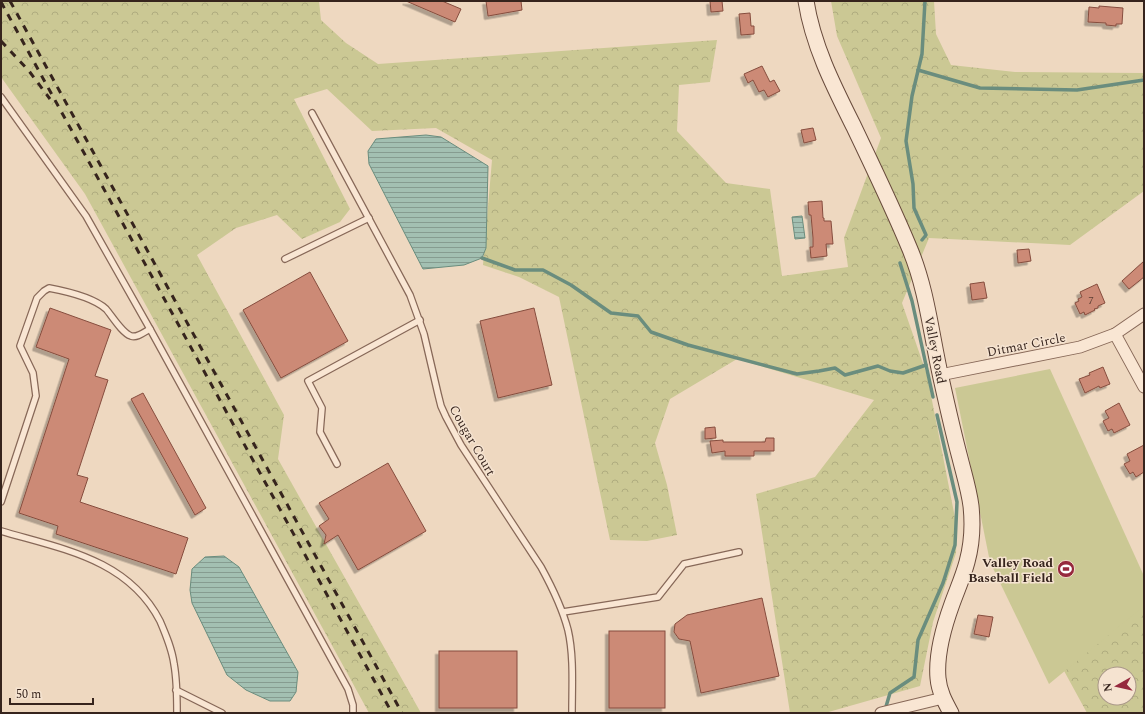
<svg xmlns="http://www.w3.org/2000/svg" width="1145" height="714" viewBox="0 0 1145 714" font-family="Spectral,serif">
	<style>
		.forest { fill: url(#forest-crowns); fill-rule: evenodd }
		.park { fill: #cbc894 }
		.water { fill: url(#water-rules); stroke: #6a8d7e }
		.lines { fill: none; stroke-linecap: round; stroke-linejoin: round }
		.stream { stroke: #6a8d7e; stroke-width: 3.5 }
		.building { fill: #cc8a76; stroke: #864d3e; filter: url(#shadow) }
		.lane-casing { stroke: #876858; stroke-width: 8 }
		.street-casing { stroke: #876858; stroke-width: 13 }
		.secondary-casing { stroke: #684a3b; stroke-width: 17 }
		.lane { stroke: #f9e6d3; stroke-width: 5.5 }
		.street { stroke: #f9e6d3; stroke-width: 11 }
		.secondary { stroke: #f9e6d3; stroke-width: 15 }
		.rail { stroke: #36241d; stroke-width: 3; stroke-dasharray: 7 7; stroke-linecap: butt }
		.labels { text-anchor: middle; stroke-width: 3; stroke-linejoin: round; paint-order: stroke }
		.number-label { font-size: 11px; fill: #5c3e33 }
		.street-label { font-size: 13px; fill: #36241d; stroke: #f5e3d0 }
		.poi-label { font-size: 13px; font-weight: bold; fill: #36241d; stroke: #f5e3d0; text-anchor: end }
	</style>
	<defs>
		<pattern id="forest-crowns" width="20" height="18" patternUnits="userSpaceOnUse"><rect width="20" height="18" fill="#cbc894"/><path d="M2 6a3 3 0 1 1 6 0M12 15a3 3 0 1 1 6 0" fill="none" stroke="#afac7f"/></pattern>
		<pattern id="water-rules" width="6" height="5" patternUnits="userSpaceOnUse"><rect width="6" height="5" fill="#a3c0b2"/><path d="M0 2.5h6" fill="none" stroke="#869c90"/></pattern>
		<filter id="shadow"><feDropShadow dx="-3.5" dy="3.5" stdDeviation="0" flood-color="#0004"/></filter>
	</defs>
	<rect width="100%" height="100%" fill="#eed8c0"/>
	<g class="forest">
		<polygon points="1,1 319,1 321,20 346,43 378,64 717,40 710,82 679,85 677,131 726,183 770,189 782,276 848,267 844,238 881,138 837,36 831,1 934,1 936,34 951,65 1015,72 1144,73 1144,191 1070,245 929,238 902,303 927,375 957,528 956,553 933,622 920,686 825,713 790,713 756,494 815,477 874,400 737,359 670,399 655,443 667,485 677,535 647,541 610,540 559,297 519,277 483,265 492,160 436,128 372,131 327,89 294,99 350,209 340,222 302,239 277,215 236,228 197,255 284,415 278,459 421,713 369,713 85,194 1,77"/>
		<path d="M1144,605v108h-57l-24,-44zM1105,674h24v24h-24z"/>
	</g>
	<polygon class="park" points="1050,369 1144,576 1144,606 1049,684 990,562 955,388"/>
	<g class="water">
		<polygon points="426,135 441,137 488,166 486,248 482,258 464,265 423,269 369,164 368,151 376,139"/>
		<polygon points="802,216 805,238 795,239 792,217"/>
		<polygon points="224,556 239,567 298,672 296,692 290,701 270,701 246,690 227,675 192,603 190,590 192,569 205,557"/>
	</g>
	<g class="lines">
		<g class="stream">
			<polyline points="918,70 980,88 1077,90 1144,80"/>
			<polyline points="922,240 926,235 914,208 913,184 906,141 912,96 922,54 925,1"/>
			<polyline points="482,258 515,270 543,270 571,285 611,313 638,316 651,332 688,345 797,374 819,371 835,368 845,375 878,366 890,371 903,373 926,365"/>
			<polyline points="900,263 912,301 933,397"/>
			<polyline points="885,710 890,693 914,677 918,640 943,583 955,545 957,502 937,415"/>
		</g>
	</g>
	<g class="building">
		<polygon points="406,1 442,1 461,9 455,22"/>
		<polygon points="486,1 521,1 522,10 488,16"/>
		<polygon points="710,1 722,1 723,11 711,12"/>
		<polygon points="1099,6 1123,8 1122,24 1116,24 1116,26 1106,25 1106,23 1088,22 1089,7 1099,8"/>
		<polygon points="750,13 751,26 754,26 754,34 741,35 739,14"/>
		<polygon points="762,66 770,82 774,80 780,91 768,97 764,90 759,92 753,80 748,83 744,74"/>
		<polygon points="813,128 816,140 804,143 801,130"/>
		<polygon points="822,201 823,218 824,218 824,221 831,221 833,244 826,244 827,256 811,258 810,247 813,247 813,238 811,215 809,215 808,202"/>
		<polygon points="1029,249 1031,261 1018,263 1017,250"/>
		<polygon points="1144,261 1144,277 1129,289 1122,281"/>
		<polygon points="310,272 348,341 281,378 243,310"/>
		<polygon points="984,282 987,298 972,300 970,284"/>
		<polygon points="1097,284 1105,303 1098,306 1098,308 1094,309 1095,310 1085,315 1084,312 1080,314 1075,303 1079,301 1078,299 1082,297 1080,292"/>
		<polygon points="50,308 111,330 95,376 108,380 77,475 88,478 80,502 188,538 176,574 56,534 58,526 19,513 69,359 36,347"/>
		<polygon points="534,308 552,385 498,398 480,321"/>
		<polygon points="1103,367 1110,384 1100,388 1099,386 1085,393 1079,379 1090,375 1089,373"/>
		<polygon points="143,393 206,508 195,515 131,399"/>
		<polygon points="1119,403 1130,425 1114,433 1112,429 1108,431 1103,421 1109,418 1105,411"/>
		<polygon points="715,427 716,438 705,439 705,428"/>
		<polygon points="766,438 774,438 774,451 754,451 754,456 725,456 725,451 712,453 710,441 723,440 723,442 765,442"/>
		<polygon points="1144,445 1144,472 1136,477 1133,472 1130,474 1124,464 1130,461 1127,454"/>
		<polygon points="388,463 426,531 358,570 338,535 324,544 326,535 319,526 329,519 319,503"/>
		<polygon points="762,598 779,676 701,693 690,641 679,639 674,632 675,624 687,615"/>
		<polygon points="978,615 993,617 989,637 974,634"/>
		<rect x="609" y="631" width="56" height="77"/>
		<rect x="439" y="651" width="78" height="57"/>
	</g>
	<g class="lines">
		<defs>
			<g id="lane">
				<polyline points="1,97 86,216 150,329"/>
				<path d="M312,113l98,182 14,39 14,60 3,12 5,11 15,28 80,122c11,20 21,40 27,63 6,26 4,56 4,83"/>
				<polyline points="285,259 369,218"/>
				<polyline points="337,464 320,432 322,408 308,381 420,320"/>
				<path d="M1,502l35,-106 -3,-23 -13,-27 17,-48 7,-7 5,-3c16,3 45,10 57,21 6,7 16,24 25,27 7,2 13,-4 19,-7l198,360 5,16v8"/>
				<path d="M1,531c61,18 127,28 159,90 6,14 12,28 14,43 3,16 3,33 3,49"/>
				<polyline points="563,612 658,597 684,564 739,552"/>
				<polyline points="176,690 222,713"/>
			</g>
			<g id="street">
				<polyline points="1115,334 1144,387"/>
				<polyline points="940,375 1080,347 1115,334 1144,314"/>
				<polyline points="881,713 943,698"/>
			</g>
			<path id="secondary" d="M806,1c7,45 28,86 48,126 19,40 38,79 55,120 18,42 22,87 32,131 6,27 12,54 19,80 4,16 9,32 11,48 2,19 1,38 -4,56 -4,15 -10,28 -15,42 -8,22 -16,51 -14,74 1,13 7,24 13,35"/>
		</defs>
		<use href="#lane" class="lane-casing"/>
		<use href="#street" class="street-casing"/>
		<use href="#secondary" class="secondary-casing"/>
		<use href="#lane" class="lane"/>
		<use href="#street" class="street"/>
		<use href="#secondary" class="secondary"/>
		<g class="rail">
			<polyline points="10,1 402,713"/>
			<polyline points="1,2 392,713"/>
			<polyline points="1,41 29,71 50,99"/>
		</g>
	</g>
	<defs>
		<symbol id="stadium-disc" viewBox="-11 -11 22 22"><circle r="9.5" fill="#96283d" stroke="#f5e3d0"/><path d="M0-5a6.5 5 0 1 0 0 10a6.5 5 0 1 0 0-10ZM-3.5-1.8h7v3.6h-7Z" fill="#fff"/></symbol>
	</defs>
	<g fill-rule="evenodd">
		<use href="#stadium-disc" x="1056" y="559" width="20" height="20"/>
	</g>
	<g class="labels">
		<g class="number-label">
			<text x="1091" y="304">7</text>
		</g>
		<g class="street-label">
			<text transform="translate(1026 344) rotate(-11)" y="5">Ditmar Circle</text>
			<text transform="translate(936 350) rotate(79)" y="5">Valley Road</text>
			<text transform="translate(473 440) rotate(60)" y="5">Cougar Court</text>
		</g>
		<g class="poi-label">
			<text x="1053" y="567">Valley Road<tspan x="1053" dy="15">Baseball Field</tspan></text>
		</g>
	</g>
	<rect width="1145" height="714" fill="none" stroke="#36241d" stroke-width="4"/>
	<g transform="translate(1117 686) rotate(262)"><circle r="19" fill="#f5e3d0" stroke="#a99788"/>
	<path d="M0-3L7 15L0 10L-7 15Z" fill="#96283d"/>
	<text y="-6" font-size="11" font-weight="bold" text-anchor="middle" fill="#36241d">N</text>
	</g>
	<path d="M10 698v6h83v-6" fill="none" stroke="#36241d" stroke-width="2"/>
	<text x="16" y="698" font-size="12" fill="#36241d" stroke="#f5e3d0" stroke-width="3" paint-order="stroke">50 m</text>
</svg>
